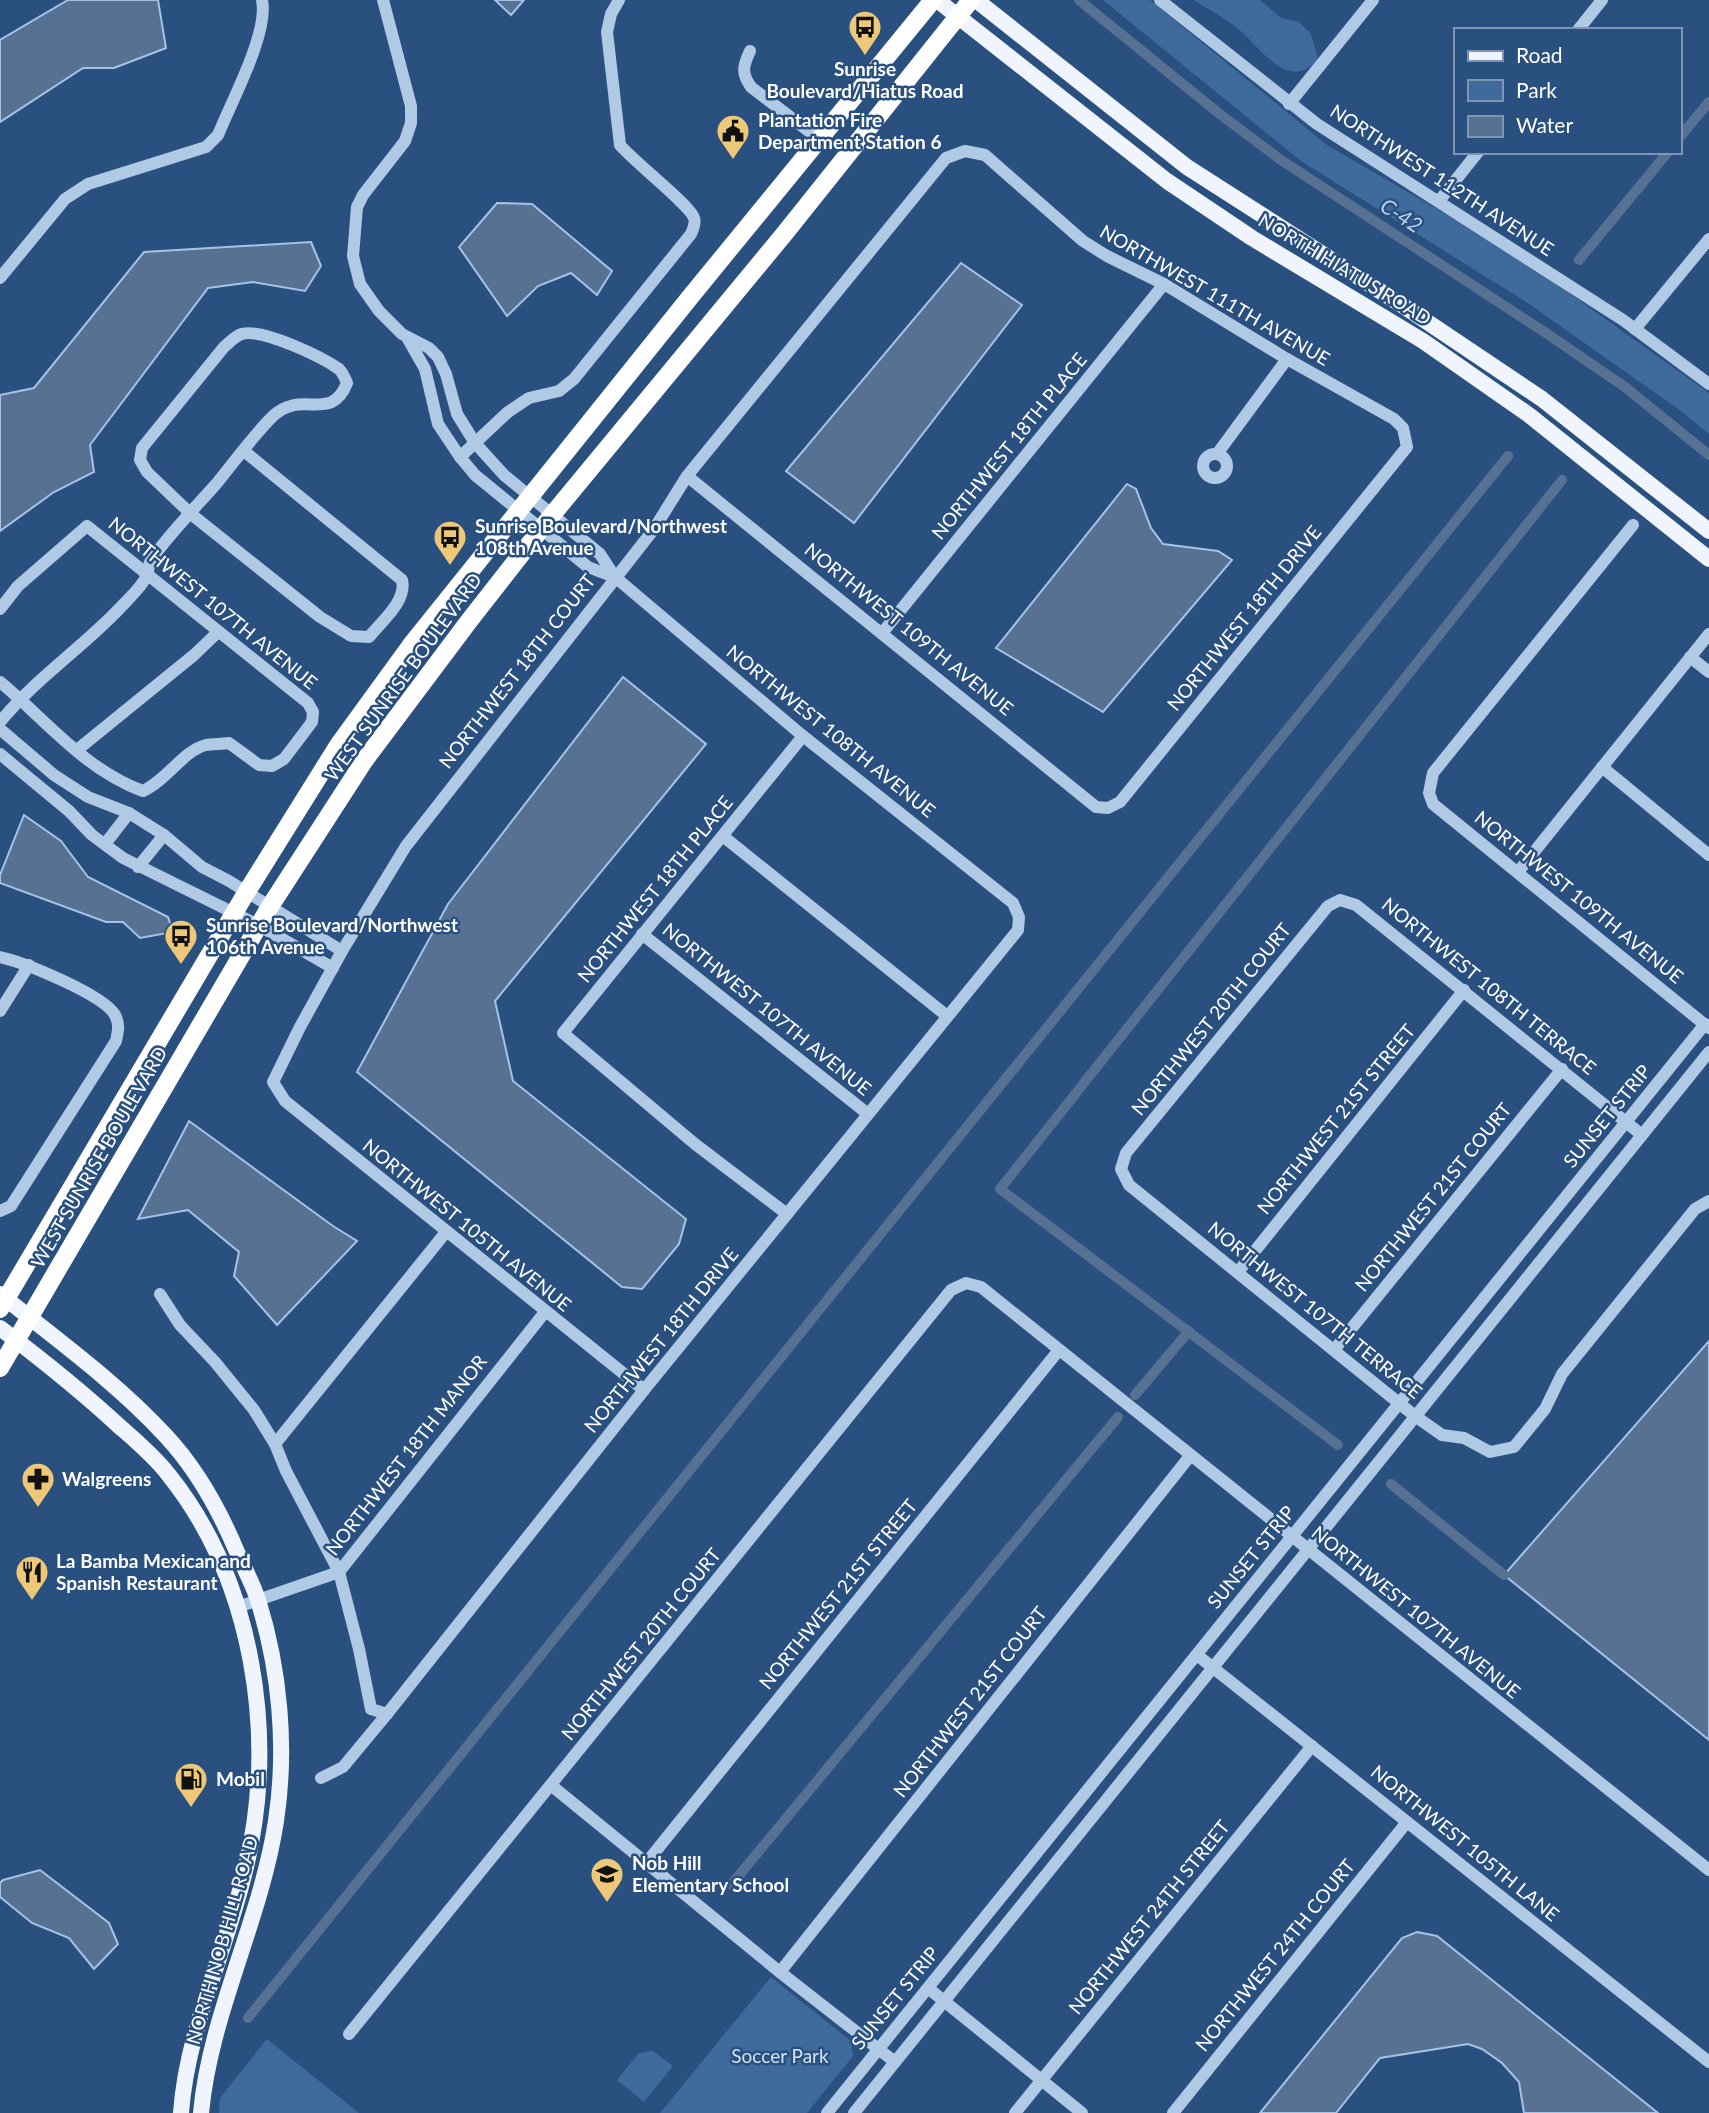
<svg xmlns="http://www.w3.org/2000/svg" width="1709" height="2113" viewBox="0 0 1709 2113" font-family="Lato,sans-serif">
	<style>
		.green { fill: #3e6a9c }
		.water { fill: #567192; stroke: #a5c4e5; stroke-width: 2 }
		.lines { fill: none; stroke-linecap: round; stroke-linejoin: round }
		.canal { stroke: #567192; stroke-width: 10 }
		.minor { stroke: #b0c9e5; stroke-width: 12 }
		.major { stroke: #f0f5fd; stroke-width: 16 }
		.highway { stroke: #fff; stroke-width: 18 }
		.labels { text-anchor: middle; stroke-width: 5; stroke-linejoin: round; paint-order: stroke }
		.poi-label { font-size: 19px; font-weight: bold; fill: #fff; stroke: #29507f; text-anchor: start }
		.street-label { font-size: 19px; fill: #fff; stroke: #29507f }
		.park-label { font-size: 19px; fill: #d3e3f4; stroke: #29507f }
		.water-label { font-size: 21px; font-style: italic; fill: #bcd3ed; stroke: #29507f }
	</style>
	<rect width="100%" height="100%" fill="#29507f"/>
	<g class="green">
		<polygon points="1103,0 1150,0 1327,145 1516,255 1709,393 1709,434 1678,409 1529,304 1301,161"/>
		<path d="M1193,0h67l21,18 18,4 12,12 7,24c-26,35 -55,-6 -74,-24 -15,-14 -34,-24 -51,-34z"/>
		<polygon points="771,1977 851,2041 853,2056 807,2113 660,2113"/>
		<polygon points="267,2039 359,2113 219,2113 220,2098"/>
		<polygon points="653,2051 673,2066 644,2102 617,2080 639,2053"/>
	</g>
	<g class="water">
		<polygon points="68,0 158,0 166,48 114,68 83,68 0,122 0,40"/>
		<polygon points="495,0 524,0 511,15"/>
		<polygon points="497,203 532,204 612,271 597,295 571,273 538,286 507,316 459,247"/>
		<polygon points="311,242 321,266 305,291 253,282 208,288 90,445 94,472 54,492 0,531 0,395 34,388 144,252"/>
		<polygon points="961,263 1022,305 854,523 786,471"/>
		<polygon points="1127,484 1136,489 1151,528 1163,544 1218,551 1232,560 1103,712 996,648"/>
		<polygon points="623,677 706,744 495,1001 513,1081 686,1219 679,1244 642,1289 622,1287 357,1072 448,904"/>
		<polygon points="24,815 61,841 88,877 168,917 173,932 140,938 123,922 106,922 0,883 0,875"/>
		<polygon points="189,1121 333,1226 357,1241 277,1325 234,1276 239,1252 188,1210 138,1219"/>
		<polygon points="1709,1341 1709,1740 1504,1575"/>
		<polygon points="40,1870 109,1923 118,1944 94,1969 69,1938 32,1923 0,1897 0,1883 3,1880"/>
		<polygon points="1417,1932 1437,1936 1658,2113 1524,2113 1519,2082 1502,2063 1482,2049 1468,2044 1380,2058 1336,2113 1260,2113 1402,1938"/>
	</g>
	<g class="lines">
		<g class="canal">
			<polyline points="1079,0 1221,115 1281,160 1549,335 1625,387 1709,455"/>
			<polyline points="1679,138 1709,102"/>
			<polyline points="1579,260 1668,152"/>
			<polyline points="1135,1395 1189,1331"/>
			<polyline points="1338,1445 1000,1189 1562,480"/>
			<polyline points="1391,1484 1504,1575"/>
			<polyline points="731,1885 1118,1417"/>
			<polyline points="248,2018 1508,456"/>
		</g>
		<g class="minor">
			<polyline points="1160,0 1317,124 1623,320 1709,384"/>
			<polyline points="1578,30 1602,0"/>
			<path d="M750,51c-7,15 -9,22 1,36l68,52"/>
			<polyline points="1289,104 1373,0"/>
			<polyline points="1439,201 1478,152"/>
			<path d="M0,278l65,-79 23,-15 118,-37 12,-12c13,-33 51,-102 44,-135"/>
			<polyline points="1635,329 1709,239"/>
			<polyline points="408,339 425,369 438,424 460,457 475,475 588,567 614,577"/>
			<circle cx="1215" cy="466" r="12"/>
			<polyline points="1217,454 1287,359"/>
			<path d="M460,457l48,-45 21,-14 30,-7 15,-12 117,-145c2,-5 5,-10 3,-16 -4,-13 -60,-56 -74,-73l-13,-113 4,-18 8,-14"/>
			<polyline points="1633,525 1433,773 1429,793 1433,804 1709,1028"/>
			<path d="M0,609l18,-23 69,-60 221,177 5,9 -1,10 -28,37 -12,7 -13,-1 -30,-22c-7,1 -15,1 -23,2 -22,5 -39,35 -63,46 -58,-21 -97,-71 -143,-109"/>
			<polyline points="883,632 1164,284"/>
			<polyline points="1690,657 1709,672"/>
			<path d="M0,722c35,-43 82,-74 120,-114 8,-9 23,-22 27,-33 2,-5 1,-10 4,-15 19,-27 44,-52 66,-77 18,-22 35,-46 55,-66 29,-29 59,7 75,-34 -2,-5 -4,-10 -8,-14 -17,-12 -77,-41 -97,-35 -6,1 -13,9 -18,13l-82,101 -2,12 7,12 44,42 129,103 31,19 18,1c13,-16 38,-36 33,-57l-158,-129"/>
			<polyline points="0,729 54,775 88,797 129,813 164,835 202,867 229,881 342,951"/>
			<polyline points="77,750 194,655 218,632"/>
			<polyline points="0,754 69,811 92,835 123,858 258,925 333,968"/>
			<polyline points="1602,767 1709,855"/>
			<polyline points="724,837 947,1016"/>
			<polyline points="105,844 129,813"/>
			<polyline points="138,867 164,835"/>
			<polyline points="1518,872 1709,634"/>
			<polyline points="642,934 868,1114"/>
			<path d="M0,957c24,5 104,38 115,58 5,10 3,16 1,26l-105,165 -11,5"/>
			<polyline points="0,1011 29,965"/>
			<polyline points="1642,1135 1356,905 1340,900 1328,906 1126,1153 1121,1169 1129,1185 1415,1416 1442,1435 1464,1438 1490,1452 1514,1447 1545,1409 1562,1374 1695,1209 1709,1201"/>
			<polyline points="787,1214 695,1144 563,1033 803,736"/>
			<polyline points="1238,1272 1464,990"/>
			<polyline points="160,1294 180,1325 215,1362 254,1410 275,1444 286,1471 339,1572 359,1649 371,1709 387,1714"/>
			<polyline points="1334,1350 1562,1069"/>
			<polyline points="644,1390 285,1101 273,1082 300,1027 342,951 406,846 654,529 687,476 946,158 965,151 985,155 1083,241 1107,256 1164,284 1287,359 1394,419 1403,428 1407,447 1120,802 1108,808 1096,807 687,476"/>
			<polyline points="275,1444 446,1232"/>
			<polyline points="238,1607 339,1572 545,1312"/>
			<polyline points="1197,1655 1709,2062"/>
			<polyline points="321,1778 343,1767 387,1714 644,1390 1018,930 1019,917 1013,903 803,736 615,577 600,554 504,475 475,443 457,414 446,374 438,357 429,348 402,334 379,311 360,284 353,256 357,207 363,195 405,141 411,123 411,106 383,0"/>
			<polyline points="552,1786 781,1973 895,2062"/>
			<polyline points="647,1862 1059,1350"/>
			<polyline points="780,1972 1190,1456"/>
			<polyline points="928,1988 1082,2113"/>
			<polyline points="349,2034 951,1290 966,1283 981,1287 1709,1870"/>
			<polyline points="827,2113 1705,1024"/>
			<polyline points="854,2113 1709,1052"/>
			<polyline points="1015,2113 1312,1746"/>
			<polyline points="1173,2113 1407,1822"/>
		</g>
		<g class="major">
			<polyline points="937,0 1167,181 1252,238 1423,341 1529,415 1709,559"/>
			<polyline points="976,0 1187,167 1408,309 1542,399 1709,531"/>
			<path d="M0,1294c56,45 116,88 165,141 32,34 54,74 72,117 7,16 16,32 21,48 22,70 29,148 18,221 -15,99 -66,193 -75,292"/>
			<path d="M0,1328c41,31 81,63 119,98 17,15 35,30 49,48 86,107 109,262 78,393 -19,83 -59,161 -65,246"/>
		</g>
		<g class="highway">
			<polyline points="0,1309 246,893 339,744 411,645 691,296 933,0"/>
			<polyline points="0,1368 269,908 364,761 469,621 552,515 785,233 971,0"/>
		</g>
	</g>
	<defs>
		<symbol id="bus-pin" viewBox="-11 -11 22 30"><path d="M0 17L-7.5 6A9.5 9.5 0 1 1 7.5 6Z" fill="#ecc878" stroke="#29507f"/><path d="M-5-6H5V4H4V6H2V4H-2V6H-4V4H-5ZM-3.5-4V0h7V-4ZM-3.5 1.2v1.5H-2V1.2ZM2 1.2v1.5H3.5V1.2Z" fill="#111"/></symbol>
		<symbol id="civic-pin" viewBox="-11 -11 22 30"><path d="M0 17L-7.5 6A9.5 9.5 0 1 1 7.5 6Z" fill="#ecc878" stroke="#29507f"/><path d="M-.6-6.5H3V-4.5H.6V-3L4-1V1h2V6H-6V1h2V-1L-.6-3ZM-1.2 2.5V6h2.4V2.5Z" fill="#111"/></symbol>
		<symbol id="pharmacy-pin" viewBox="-11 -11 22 30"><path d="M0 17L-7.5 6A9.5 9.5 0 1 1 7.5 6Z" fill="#ecc878" stroke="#29507f"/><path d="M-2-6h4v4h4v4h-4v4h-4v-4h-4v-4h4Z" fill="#111"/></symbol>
		<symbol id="restaurant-pin" viewBox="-11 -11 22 30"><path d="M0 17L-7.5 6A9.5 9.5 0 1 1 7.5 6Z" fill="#ecc878" stroke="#29507f"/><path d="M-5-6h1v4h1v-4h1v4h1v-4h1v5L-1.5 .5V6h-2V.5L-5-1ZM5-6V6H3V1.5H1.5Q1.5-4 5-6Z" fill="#111"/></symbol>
		<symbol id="fuel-pin" viewBox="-11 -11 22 30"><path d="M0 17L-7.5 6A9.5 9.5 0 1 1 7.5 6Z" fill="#ecc878" stroke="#29507f"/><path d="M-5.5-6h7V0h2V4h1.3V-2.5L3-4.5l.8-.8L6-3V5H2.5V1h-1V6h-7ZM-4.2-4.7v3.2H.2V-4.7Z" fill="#111"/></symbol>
		<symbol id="school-pin" viewBox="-11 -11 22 30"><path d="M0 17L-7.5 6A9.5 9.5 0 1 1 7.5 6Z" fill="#ecc878" stroke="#29507f"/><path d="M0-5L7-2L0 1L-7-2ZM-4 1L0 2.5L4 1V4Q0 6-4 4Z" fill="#111"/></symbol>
	</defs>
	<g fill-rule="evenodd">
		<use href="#bus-pin" x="846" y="8" width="38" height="52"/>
		<use href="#civic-pin" x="714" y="112" width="38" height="52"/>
		<use href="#bus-pin" x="431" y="518" width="38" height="52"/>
		<use href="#bus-pin" x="162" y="917" width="38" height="52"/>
		<use href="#pharmacy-pin" x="19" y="1460" width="38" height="52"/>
		<use href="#restaurant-pin" x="13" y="1553" width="38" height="52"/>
		<use href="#fuel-pin" x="172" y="1760" width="38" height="52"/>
		<use href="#school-pin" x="588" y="1855" width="38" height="52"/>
	</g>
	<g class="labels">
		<g class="poi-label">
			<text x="865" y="76" text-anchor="middle">Sunrise<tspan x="865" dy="22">Boulevard/Hiatus Road</tspan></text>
			<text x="758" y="127">Plantation Fire<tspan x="758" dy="22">Department Station 6</tspan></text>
			<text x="475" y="533">Sunrise Boulevard/Northwest<tspan x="475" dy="22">108th Avenue</tspan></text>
			<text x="206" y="932">Sunrise Boulevard/Northwest<tspan x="206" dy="22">106th Avenue</tspan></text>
			<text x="62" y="1486">Walgreens</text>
			<text x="56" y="1568">La Bamba Mexican and<tspan x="56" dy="22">Spanish Restaurant</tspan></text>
			<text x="216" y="1786">Mobil</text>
			<text x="632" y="1870">Nob Hill<tspan x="632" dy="22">Elementary School</tspan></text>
		</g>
		<g class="street-label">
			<text transform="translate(1442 180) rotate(33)" y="7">NORTHWEST 112TH AVENUE</text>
			<text transform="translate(1345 269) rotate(31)" y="7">NORTH HIATUS ROAD</text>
			<text transform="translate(1215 295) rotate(30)" y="7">NORTHWEST 111TH AVENUE</text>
			<text transform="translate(1009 446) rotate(-51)" y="7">NORTHWEST 18TH PLACE</text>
			<text transform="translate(213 603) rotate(39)" y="7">NORTHWEST 107TH AVENUE</text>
			<text transform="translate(1244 618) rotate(-51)" y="7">NORTHWEST 18TH DRIVE</text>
			<text transform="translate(909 629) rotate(39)" y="7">NORTHWEST 109TH AVENUE</text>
			<text transform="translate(517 671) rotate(-52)" y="7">NORTHWEST 18TH COURT</text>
			<text transform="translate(403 677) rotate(-54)" y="7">WEST SUNRISE BOULEVARD</text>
			<text transform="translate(831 731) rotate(39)" y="7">NORTHWEST 108TH AVENUE</text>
			<text transform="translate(655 889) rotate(-51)" y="7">NORTHWEST 18TH PLACE</text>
			<text transform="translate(1579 897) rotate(39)" y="7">NORTHWEST 109TH AVENUE</text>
			<text transform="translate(1489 986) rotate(39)" y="7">NORTHWEST 108TH TERRACE</text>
			<text transform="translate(767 1009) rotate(39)" y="7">NORTHWEST 107TH AVENUE</text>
			<text transform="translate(1211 1019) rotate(-51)" y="7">NORTHWEST 20TH COURT</text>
			<text transform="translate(1607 1116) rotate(-51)" y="7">SUNSET STRIP</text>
			<text transform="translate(1336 1119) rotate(-51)" y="7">NORTHWEST 21ST STREET</text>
			<text transform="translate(99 1157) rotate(-60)" y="7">WEST SUNRISE BOULEVARD</text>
			<text transform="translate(1433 1197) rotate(-51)" y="7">NORTHWEST 21ST COURT</text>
			<text transform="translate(467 1225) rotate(39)" y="7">NORTHWEST 105TH AVENUE</text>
			<text transform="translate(1315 1310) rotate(39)" y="7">NORTHWEST 107TH TERRACE</text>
			<text transform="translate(661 1340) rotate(-51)" y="7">NORTHWEST 18TH DRIVE</text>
			<text transform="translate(406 1455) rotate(-52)" y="7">NORTHWEST 18TH MANOR</text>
			<text transform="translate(1251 1557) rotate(-51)" y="7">SUNSET STRIP</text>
			<text transform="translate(838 1594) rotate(-51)" y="7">NORTHWEST 21ST STREET</text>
			<text transform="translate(1416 1612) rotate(39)" y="7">NORTHWEST 107TH AVENUE</text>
			<text transform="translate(641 1644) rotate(-51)" y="7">NORTHWEST 20TH COURT</text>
			<text transform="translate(970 1702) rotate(-52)" y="7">NORTHWEST 21ST COURT</text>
			<text transform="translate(1465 1843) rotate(39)" y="7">NORTHWEST 105TH LANE</text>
			<text transform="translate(1149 1917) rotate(-51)" y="7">NORTHWEST 24TH STREET</text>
			<text transform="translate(222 1940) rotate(-74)" y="7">NORTH NOB HILL ROAD</text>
			<text transform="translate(1275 1955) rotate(-51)" y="7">NORTHWEST 24TH COURT</text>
			<text transform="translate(895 1998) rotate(-51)" y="7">SUNSET STRIP</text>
		</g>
		<g class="park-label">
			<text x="780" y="2063">Soccer Park</text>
		</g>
		<g class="water-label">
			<text transform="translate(1401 216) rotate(33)" y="7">C-42</text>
		</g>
	</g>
	<rect x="1454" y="28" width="228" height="126" fill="#29507f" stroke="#7f96b2" stroke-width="2"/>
	<rect x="1468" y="51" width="35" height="10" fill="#f0f5fd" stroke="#7f96b2" stroke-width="2"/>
	<text x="1516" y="63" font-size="21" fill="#ffffff">Road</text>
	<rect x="1468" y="80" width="35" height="21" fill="#3e6a9c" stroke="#7f96b2" stroke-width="2"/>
	<text x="1516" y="98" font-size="21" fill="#ffffff">Park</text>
	<rect x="1468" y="116" width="35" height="21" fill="#567192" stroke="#7f96b2" stroke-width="2"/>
	<text x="1516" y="133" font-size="21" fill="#ffffff">Water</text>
</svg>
